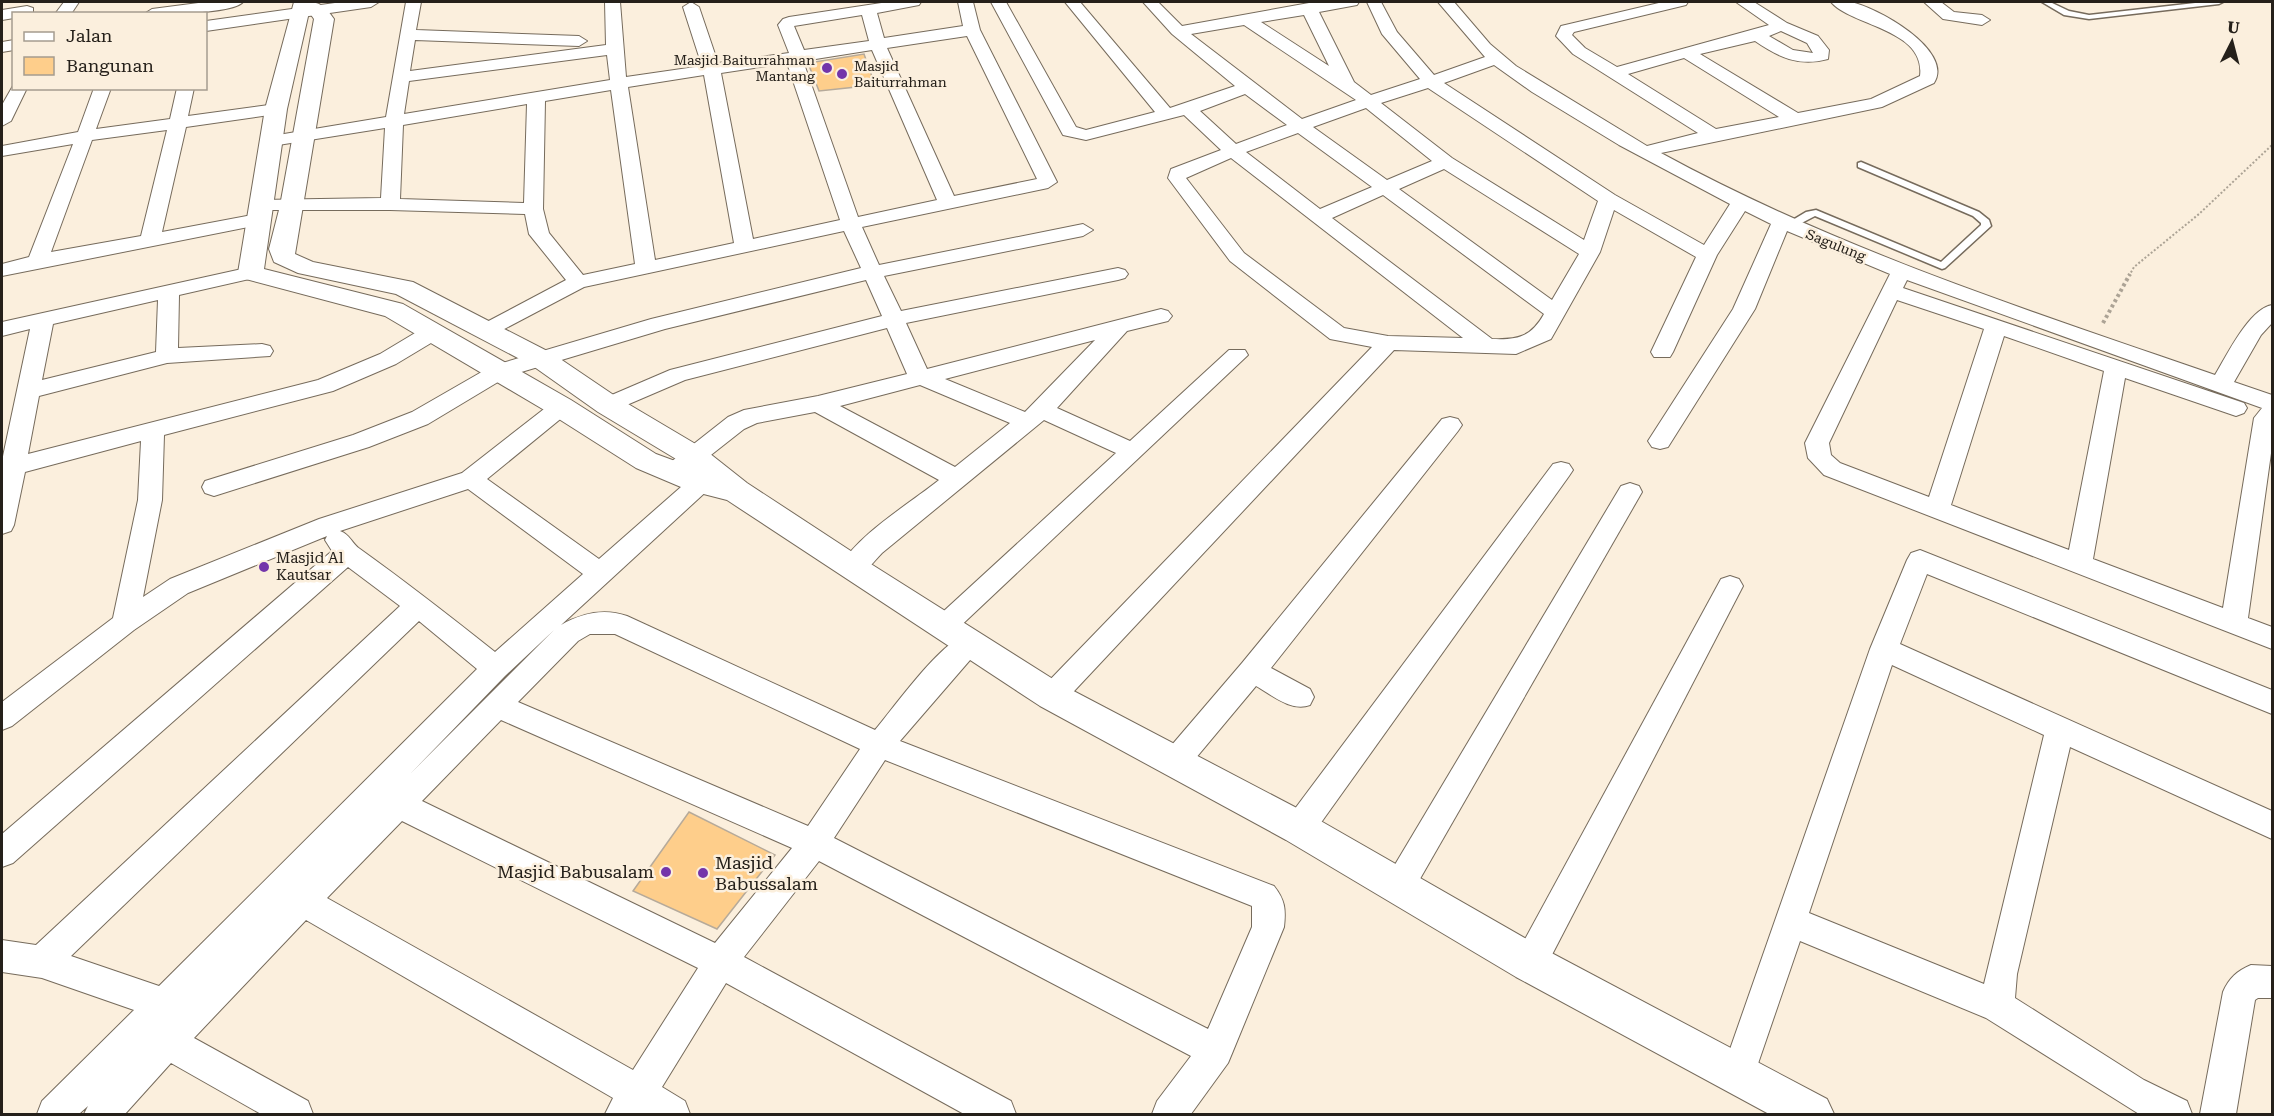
<svg xmlns="http://www.w3.org/2000/svg" width="2274" height="1116" viewBox="0 0 2274 1116" font-family="'Roboto Serif',serif">
	<style>
		.building { fill: #fece8b; stroke: #b6aa9a; stroke-width: 1.5 }
		.lines { fill: none; stroke-linecap: round; stroke-linejoin: round }
		.service-casing { stroke: #766b5c; stroke-width: 3 }
		.minor-casing { stroke: #766b5c; stroke-width: 2 }
		.tertiary-casing { stroke: #766b5c; stroke-width: 2 }
		.path-far1 { stroke: #aca395; stroke-width: 2; stroke-dasharray: 2 2; stroke-linecap: butt }
		.path { stroke: #aca395; stroke-width: 4; stroke-dasharray: 3 3; stroke-linecap: butt }
		.service { fill: #fff; fill-rule: evenodd }
		.minor { fill: #fff; fill-rule: evenodd }
		.tertiary { fill: #fff; fill-rule: evenodd }
		.poi-dot { fill: #7335aa; stroke: #fbefdd; stroke-width: 2 }
		.labels { text-anchor: middle; stroke-width: 5; stroke-linejoin: round; paint-order: stroke }
		.far-poi-label { font-size: 14px; fill: #25201a; stroke: #fbefdd; text-anchor: end }
		.far-street-label { font-size: 14px; fill: #25201a; stroke: #fbefdd }
		.poi-label { font-size: 15px; fill: #25201a; stroke: #fbefdd; text-anchor: start }
		.near-poi-label { font-size: 18px; fill: #25201a; stroke: #fbefdd; text-anchor: start }
	</style>
	<rect width="100%" height="100%" fill="#fbefdd"/>
	<g class="building">
		<polygon points="864,54 875,85 819,91 808,63"/>
		<polygon points="689,812 775,855 717,929 633,891"/>
	</g>
	<g class="lines">
		<defs>
			<g id="service">
				<polygon points="2042,2 2050,2 2069,11 2089,15 2204,2 2223,2 2219,4 2089,19 2064,15"/>
				<polygon points="1861,162 1979,212 1989,220 1991,226 1945,268 1942,269 1815,216 1792,228 1786,228 1786,224 1806,212 1816,210 1941,262 1981,225 1981,223 1973,216 1858,167 1858,163"/>
			</g>
			<g id="minor">
				<polygon points="64,2 79,2 71,14 55,14"/>
				<path d="M206,2h37c-11,12 -80,12 -99,12l8,-5z"/>
				<polygon points="342,2 379,2 371,7 206,31 206,21"/>
				<path d="M406,2h15l-5,28 163,6 8,5 -8,5 -164,-6 -5,31 196,-26 -1,-43h15l6,75 76,-11 -19,-59 8,-5 8,5 19,56 71,-10 -11,-28 5,-6 6,-2 99,-15h33l-2,3 -42,8 7,25 79,-12 -5,-24h15l7,28 77,152 -9,6 -186,39 17,38 204,-41 10,6 -10,6 -199,40 17,35 217,-43 7,2 3,4 -3,4 -7,2 -212,43 21,46 234,-60 7,2 4,5 -4,5 -41,10 -70,77 73,33 99,-91h16l3,5 -296,279 -9,4 -9,-4 -4,-7 4,-7 182,-167 -72,-33 -162,133c-12,12 -20,28 -39,22l-4,-7c18,-33 70,-64 100,-88l-124,-68 -58,11 -13,6 -61,48 -8,2 -8,-2 -4,-6 4,-6 61,-48 16,-7 74,-14 89,-22 -20,-46 -202,52 -77,33 -8,-3 -3,-5 3,-5 70,-30 212,-54 -16,-36 -201,49 -157,47 -80,48 -59,23 -155,49 -9,-3 -3,-6 3,-6 148,-46 59,-23 80,-46 159,-47 210,-51 -17,-37 -260,56 -95,50 -8,-2 -3,-5 3,-5 85,-45 -37,-46 -4,-20 -135,-4h-137l-3,-4 10,-6 121,-2 4,-70 -113,18 -9,-5 9,-5 114,-19zM862,15l7,26 -65,9 -10,-24zM967,36l70,143 -83,17 -67,-148zM872,50l65,150 -79,17 -55,-156zM607,55l3,25 -206,34 5,-33zM787,63l53,157 -87,19 -32,-166zM704,75l30,168 -79,17 -27,-173zM611,90l24,174 -52,11 -34,-42 -6,-24 2,-108zM527,104l-3,99 -124,-4 3,-74zM1095,340l-70,72 -80,-33zM920,385l90,38 -55,44 -115,-61z"/>
				<path d="M991,2h15l70,125 10,3 69,-18 -90,-110h15l90,106 65,-22 -63,-52 -29,-32h15l24,24 127,-23 50,-1 -2,3 -38,7 35,70 17,13 49,-16 -38,-45 -15,-32h14l16,30 37,43 51,-18 -47,-55h16l36,42 26,22 131,80 51,-13 -125,-79 -17,-18 5,-10 102,-24h25l-2,3 -112,27 -2,3 13,13 32,19 152,-42 -33,-23h18l33,21 31,13 11,14 -1,9c-29,8 -50,-2 -73,-18l-55,13 98,59 73,-14 49,-23c6,-47 -69,-50 -89,-74 5,-1 13,-1 19,0 25,4 105,48 84,81l-52,24 -221,46c176,96 366,157 554,222 12,-20 34,-66 57,-70v18l-11,12 -27,47 38,13v51l-24,172 24,9v22l-448,-174 -16,-17 -3,-15 85,-169 -103,-43 -32,78 -87,138 -8,2 -8,-2 -4,-6 85,-132 38,-85 -26,-13 -28,44 -44,97 -3,5h-16l-3,-5 45,-95 -82,-47 -14,42 -49,87 -35,15 -122,-4 -332,354 -10,4 -10,-4 -4,-8 4,-8 330,-341 -42,-8 -100,-78 -62,-83 3,-9 50,-19 -37,-35 -98,25 -23,-5zM1304,15l25,51 -68,-44zM1244,25l112,75 -54,19 -111,-85zM1781,31l26,12 6,10 -20,-3 -24,-14zM1684,58l95,59 -63,12 -88,-55zM1494,65l38,27 87,53 111,59 -26,41 -89,-50 -171,-112zM1428,88l170,113 -14,39 -132,-82 -71,-55zM1245,94l42,31 -51,19 -36,-33zM1366,108l66,53 -45,19 -74,-53zM1298,133l74,54 -52,22 -74,-57zM1231,158l232,180 -75,-2 -44,-8 -100,-75 -58,-75zM1444,169l135,85 -27,46 -153,-111zM1383,195l161,119c-13,23 -26,26 -52,25l-160,-121zM1907,280l355,128 -8,10 -31,190 -130,-49 32,-181 111,38 8,-3 3,-5 -3,-5 -341,-115zM1897,300l87,29 -55,168 -89,-34 -9,-8 -2,-12zM2004,336l100,35 -35,179 -118,-45z"/>
				<polygon points="1924,2 1941,2 1954,12 1982,15 1990,20 1982,25 1943,19"/>
				<polygon points="27,6 33,8 33,14 14,14 14,18 2,20 2,10"/>
				<polygon points="14,40 14,50 2,52 2,42"/>
				<polygon points="14,84 14,88 27,88 11,121 2,126 2,105"/>
				<path d="M94,88h17l-15,41 74,-10 7,-31h17l-6,28 88,-12 6,1 3,4 -9,5 -90,13 -24,105 95,-18 7,2 3,4 -3,4 -262,52v-12l27,-7 44,-113 -71,12v-10l76,-14zM167,130l-26,106 -90,16 41,-112z"/>
				<path d="M251,267l7,2 3,4 -3,4 -79,18 -1,53 84,-4 8,2 3,5 -3,5 -103,7 -128,33 -11,58 290,-74 62,-26 45,-27h16l3,5 -3,5 -45,27 -63,27 -169,44 -2,65 -19,97 27,-18 149,-60 143,-46 91,-71 8,-3 8,3 3,5 -3,5 -82,67 112,80 107,-94 8,-2 8,2 4,6 -4,6 -161,148c21,-12 43,-17 66,-9l248,114c20,-24 60,-80 86,-93 7,-3 11,-2 18,0l4,8 -83,96 374,145c11,14 12,23 10,41l-51,124 -5,12 -37,51h-39l5,-13 34,-45 -372,-195 -75,96 267,144 5,13h-52l-238,-131 -64,104 23,14 5,13h-85l8,-16 -307,-178 -112,118 114,63 5,13h-52l-90,-51 -46,51h-41l4,-8 -9,8h-42l5,-13 92,-91 -92,-32 -40,-6v-32l34,5 364,-339 -52,-39 -335,296 -11,4v-33l330,-283 -7,-11 2,-4 -139,57 -54,37 -122,96 -10,4v-28l111,-84 25,-118 3,-59 -116,31 -11,53 -3,6 -9,3v-73l28,-132 -28,7v-14zM158,300l-2,52 -114,28 11,-56zM468,489l115,85 -88,78c-44,-35 -89,-70 -135,-103 -8,-5 -10,-15 -20,-18zM419,621l58,48 -318,317 -88,-30zM554,630l-143,143 94,-97zM590,634h25l245,115 -52,77 -290,-124 60,-61zM501,720l291,128 -77,95 -293,-142zM885,760l367,146v21l-44,102 -374,-191zM402,821l296,147 -65,102 -306,-172z"/>
				<path d="M1450,417l8,2 4,6 -4,6 -187,237 39,21 4,8 -4,8c-19,7 -38,-10 -54,-19l-71,85 -10,4 -10,-4 -5,-9 5,-9 77,-90 200,-244z"/>
				<polygon points="1561,462 1569,464 1573,470 1569,476 1310,838 1299,842 1288,838 1284,828 1288,818 1553,464"/>
				<polygon points="1630,483 1639,486 1642,492 1409,898 1398,903 1387,898 1382,888 1387,878 1621,486"/>
				<path d="M1920,550l352,140v24l-345,-140 -27,70 372,167v28l-202,-92 -53,227 -2,24 129,82 43,21 5,13h-53l-153,-96 -186,-77 -50,146 -12,5 -12,-5 -5,-12 149,-426 37,-89 4,-7zM1892,665l152,70 -60,249 -175,-71z"/>
				<polygon points="1730,576 1739,579 1743,586 1542,974 1530,979 1518,974 1514,963 1518,952 1721,579"/>
				<path d="M2251,965l21,1v32h-14l-3,2 -19,114h-36l23,-122c6,-14 14,-21 28,-27z"/>
			</g>
			<path id="tertiary" d="M294,2c22,0 27,-2 40,17l-39,235 18,8 100,20 140,72 65,44 86,51 43,34 116,76 201,127 248,130 232,133 283,150 7,15h-65l-253,-137 -230,-137 -246,-134 -313,-206 -39,-10 -52,-22 -85,-54 -166,-98 -143,-38 -4,-5 27,-164zM309,12l5,7 -34,187 -11,43 5,13 24,11 98,21 137,72 65,46 88,53 -30,-11 -85,-54 -168,-96 -139,-35 23,-160z"/>
		</defs>
		<use href="#service" class="service-casing"/>
		<use href="#minor" class="minor-casing"/>
		<use href="#tertiary" class="tertiary-casing"/>
		<polyline class="path-far1" points="2129,276 2134,267 2199,214 2272,145"/>
		<polyline class="path" points="2103,323 2130,274"/>
		<use href="#service" class="service"/>
		<use href="#minor" class="minor"/>
		<use href="#tertiary" class="tertiary"/>
	</g>
	<g class="poi-dot">
		<circle cx="827" cy="68" r="6"/>
		<circle cx="842" cy="74" r="6"/>
		<circle cx="264" cy="567" r="6"/>
		<circle cx="666" cy="872" r="6"/>
		<circle cx="703" cy="873" r="6"/>
	</g>
	<g class="labels">
		<g class="far-poi-label">
			<text x="815" y="65">Masjid Baiturrahman<tspan x="815" dy="16">Mantang</tspan></text>
			<text x="854" y="71" text-anchor="start">Masjid<tspan x="854" dy="16">Baiturrahman</tspan></text>
		</g>
		<g class="far-street-label">
			<text transform="translate(1836 245) rotate(22)" y="5">Sagulung</text>
		</g>
		<g class="poi-label">
			<text x="276" y="563">Masjid Al<tspan x="276" dy="17">Kautsar</tspan></text>
		</g>
		<g class="near-poi-label">
			<text x="715" y="869">Masjid<tspan x="715" dy="21">Babussalam</tspan></text>
			<text x="654" y="878" text-anchor="end">Masjid Babusalam</text>
		</g>
	</g>
	<rect width="2274" height="1116" fill="none" stroke="#25201a" stroke-width="6"/>
	<rect x="12" y="12" width="195" height="78" fill="#fbefdd" stroke="#a59c8f" stroke-width="1.5"/>
	<rect x="24" y="32" width="30" height="9" fill="#ffffff" stroke="#a59c8f" stroke-width="1.5"/>
	<text x="66" y="42" font-size="18" fill="#25201a">Jalan</text>
	<rect x="24" y="57" width="30" height="18" fill="#fece8b" stroke="#a59c8f" stroke-width="1.5"/>
	<text x="66" y="72" font-size="18" fill="#25201a">Bangunan</text>
	<g transform="translate(2232 42) rotate(6)" stroke="#fbefdd" stroke-width="4.5" paint-order="stroke">
	<path d="M0-4.5L10 22L0 15L-10 22Z" fill="#25201a"/>
	<text y="-9" font-size="16" font-weight="bold" text-anchor="middle" fill="#25201a">U</text>
	</g>
</svg>
